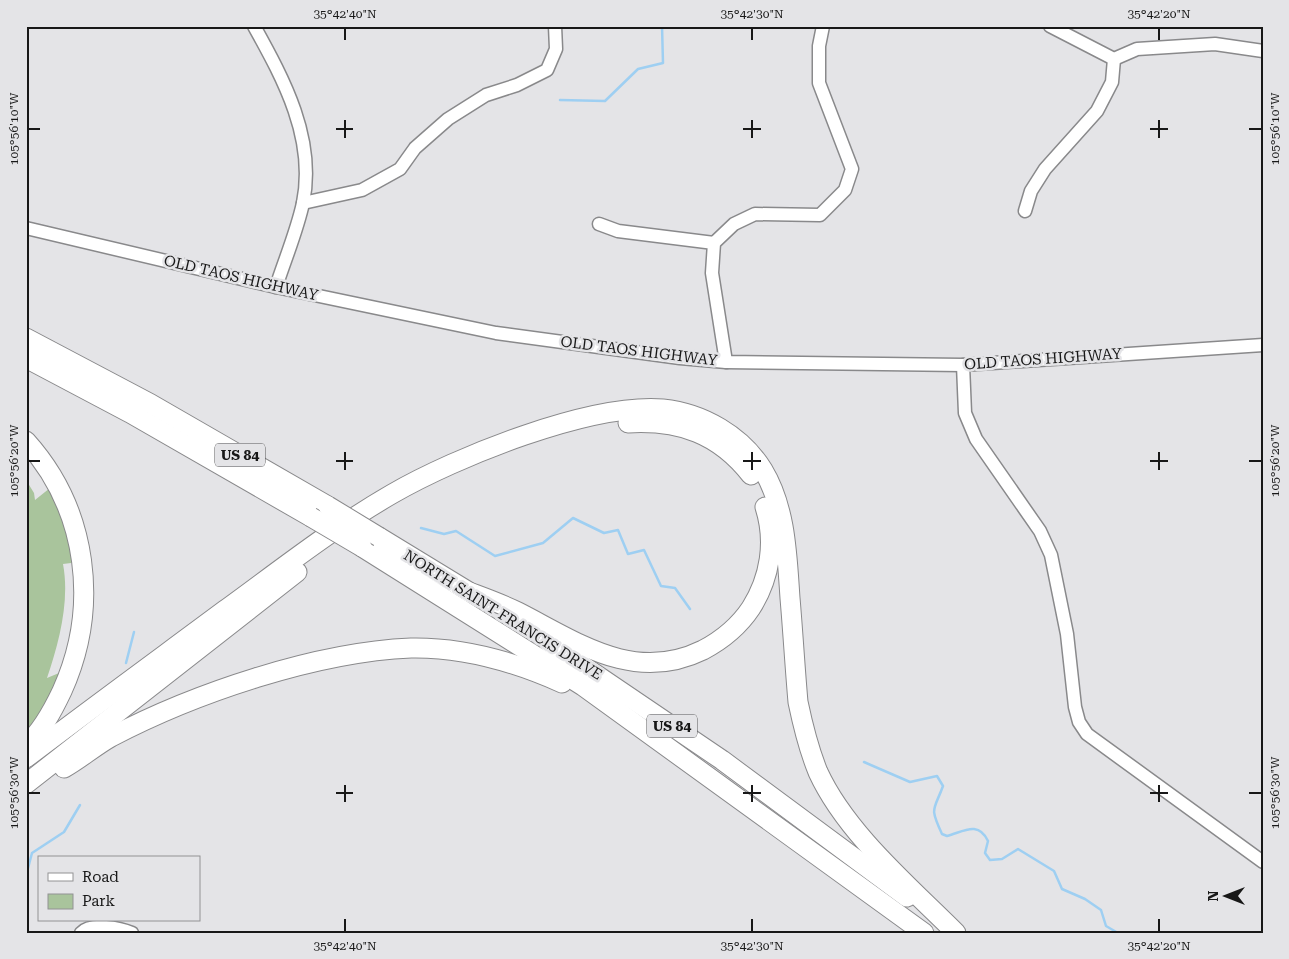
<svg xmlns="http://www.w3.org/2000/svg" width="1289" height="959" viewBox="0 0 1289 959" font-family="'Roboto Serif',serif">
	<style>
		.green { fill: #a9c49c }
		.lines { fill: none; stroke-linecap: round; stroke-linejoin: round }
		.stream { stroke: #9ecff2; stroke-width: 2.5 }
		.minor-casing { stroke: #89898b; stroke-width: 15 }
		.highway-casing { stroke: #89898b; stroke-width: 21 }
		.minor { stroke: #fff; stroke-width: 12 }
		.highway { stroke: #fff; stroke-width: 19 }
		.highway-bridge-casing { stroke: #89898b; stroke-width: 21; stroke-linecap: butt }
		.highway-bridge { stroke: #fff; stroke-width: 19 }
		.ticks { fill: none; stroke: #181818; stroke-width: 2 }
		.labels { text-anchor: middle; stroke-width: 5; stroke-linejoin: round; paint-order: stroke }
		.shield { fill: #e4e4e7; stroke: #555556; stroke-width: 1 }
		.shield-label { font-size: 14px; font-weight: bold; fill: #181818 }
		.street-label { font-size: 15px; fill: #181818; stroke: #e4e4e7 }
		.neatline { fill: none; stroke: #181818; stroke-width: 2 }
		.ticks-label { font-size: 12px; text-anchor: middle; fill: #181818 }
	</style>
	<rect width="100%" height="100%" fill="#e4e4e7"/>
	<path class="green" d="M26,480l8,13 1,7 15,-12 8,12 17,60 -4,3 -8,1c7,37 -4,79 -16,114l12,-5 -6,22 -27,40z"/>
	<g class="lines">
		<g class="stream">
			<polyline points="560,100 605,101 638,69 663,63 662,26"/>
			<polyline points="421,528 444,534 456,531 495,556 543,543 573,518 604,533 618,530 628,554 644,550 661,586 675,588 690,609"/>
			<polyline points="126,663 134,632"/>
			<path d="M864,762l46,20 27,-6 6,10c-9,25 -14,20 -1,48l5,2c16,-4 31,-16 41,5l-3,12 5,7 12,-1 16,-10 36,22 8,18 23,10 16,11 5,16 12,7"/>
			<polyline points="26,916 27,872 32,853 64,832 80,805"/>
		</g>
		<defs>
			<g id="minor">
				<path d="M254,26c30,54 62,113 49,177 -6,28 -18,56 -27,84"/>
				<polyline points="1050,26 1114,59 1137,49 1215,44 1263,51"/>
				<polyline points="303,203 362,190 400,169 415,148 448,119 486,95 517,85 547,70 556,49 555,26"/>
				<polyline points="1025,211 1031,191 1045,169 1097,111 1112,82 1114,59"/>
				<polyline points="599,224 618,231 714,243"/>
				<polyline points="26,228 276,287 496,333 680,358 726,362 963,365 1263,345"/>
				<polyline points="726,362 712,273 714,243 734,224 755,214 820,215 845,190 852,169 819,83 819,46 823,26"/>
				<polyline points="963,365 965,413 976,439 1040,531 1051,555 1067,634 1075,707 1079,722 1087,734 1263,862"/>
				<path d="M81,933c10,-11 39,-5 51,0"/>
			</g>
			<g id="highway">
				<polyline points="26,338 151,404 328,506"/>
				<polyline points="26,358 130,413 311,517"/>
				<path d="M628,423c52,-3 91,11 123,52"/>
				<path d="M26,441c62,69 74,166 36,250 -9,19 -20,40 -36,54"/>
				<polyline points="379,537 479,598"/>
				<polyline points="362,547 583,686 924,933"/>
				<path d="M469,592c16,6 33,12 49,20 59,30 116,72 185,38 19,-10 36,-24 48,-42 19,-30 25,-66 14,-101"/>
				<polyline points="548,642 722,760 907,897"/>
				<path d="M26,758c66,-50 133,-99 199,-148 55,-40 108,-82 167,-116 64,-37 198,-91 271,-85 40,4 79,27 100,61 23,38 24,85 27,128 3,35 5,70 8,104 5,24 11,48 20,70 28,61 91,114 138,161"/>
				<path d="M64,768c16,-9 31,-22 47,-31 84,-44 205,-85 300,-89 52,-1 104,14 151,35"/>
				<polyline points="26,784 297,572"/>
			</g>
		</defs>
		<use href="#minor" class="minor-casing"/>
		<use href="#highway" class="highway-casing"/>
		<use href="#minor" class="minor"/>
		<use href="#highway" class="highway"/>
		<defs>
			<g id="highway-bridge">
				<polyline points="328,506 379,537"/>
				<polyline points="311,517 362,547"/>
			</g>
		</defs>
		<use href="#highway-bridge" class="highway-bridge-casing"/>
		<use href="#highway-bridge" class="highway-bridge"/>
	</g>
	<path class="ticks" d="M345,28v12M752,28v12M1159,28v12M345,120v18M752,120v18M1159,120v18M28,129h12M336,129h17M743,129h18M1150,129h18M1249,129h13M345,452v18M752,452v18M1159,452v18M28,461h12M336,461h17M743,461h18M1150,461h18M1249,461h13M345,785v17M752,785v17M1159,785v17M28,793h12M336,793h17M743,793h18M1150,793h18M1249,793h13M345,919v13M752,919v13M1159,919v13"/>
	<g class="labels">
		<g class="shield">
			<rect x="215" y="443.5" width="50" height="23" rx="4"/>
			<rect x="647" y="714.5" width="50" height="23" rx="4"/>
		</g>
		<g class="shield-label">
			<text x="240" y="460">US 84</text>
			<text x="672" y="731">US 84</text>
		</g>
		<g class="street-label">
			<text transform="translate(241 278) rotate(13)" y="5">OLD TAOS HIGHWAY</text>
			<text transform="translate(639 351) rotate(7)" y="5">OLD TAOS HIGHWAY</text>
			<text transform="translate(1043 359) rotate(-4)" y="5">OLD TAOS HIGHWAY</text>
			<text transform="translate(503 615) rotate(32)" y="5">NORTH SAINT FRANCIS DRIVE</text>
		</g>
	</g>
	<rect width="1289" height="959" fill="none" stroke="#e4e4e7" stroke-width="55"/>
	<rect x="38" y="856" width="162" height="65" fill="#e4e4e7" stroke="#929294"/>
	<rect x="48" y="873" width="25" height="8" fill="#ffffff" stroke="#929294"/>
	<text x="82" y="882" font-size="15" fill="#181818">Road</text>
	<rect x="48" y="894" width="25" height="15" fill="#a9c49c" stroke="#929294"/>
	<text x="82" y="906" font-size="15" fill="#181818">Park</text>
	<g transform="translate(1226 896) rotate(270)" stroke="#e4e4e7" stroke-width="4" paint-order="stroke">
	<path d="M0-4L9 19L0 12L-9 19Z" fill="#181818"/>
	<text y="-8" font-size="14" font-weight="bold" text-anchor="middle" fill="#181818">N</text>
	</g>
	<rect x="28" y="28" width="1234" height="904" class="neatline"/>
	<g class="ticks-label">
		<text x="345" y="18">35°42'40"N</text>
		<text x="752" y="18">35°42'30"N</text>
		<text x="1159" y="18">35°42'20"N</text>
		<text transform="translate(1275 129) rotate(-90)" y="4">105°56'10"W</text>
		<text transform="translate(14 129) rotate(-90)" y="4">105°56'10"W</text>
		<text transform="translate(1275 461) rotate(-90)" y="4">105°56'20"W</text>
		<text transform="translate(14 461) rotate(-90)" y="4">105°56'20"W</text>
		<text transform="translate(1275 793) rotate(-90)" y="4">105°56'30"W</text>
		<text transform="translate(14 793) rotate(-90)" y="4">105°56'30"W</text>
		<text x="345" y="950">35°42'40"N</text>
		<text x="752" y="950">35°42'30"N</text>
		<text x="1159" y="950">35°42'20"N</text>
	</g>
</svg>
